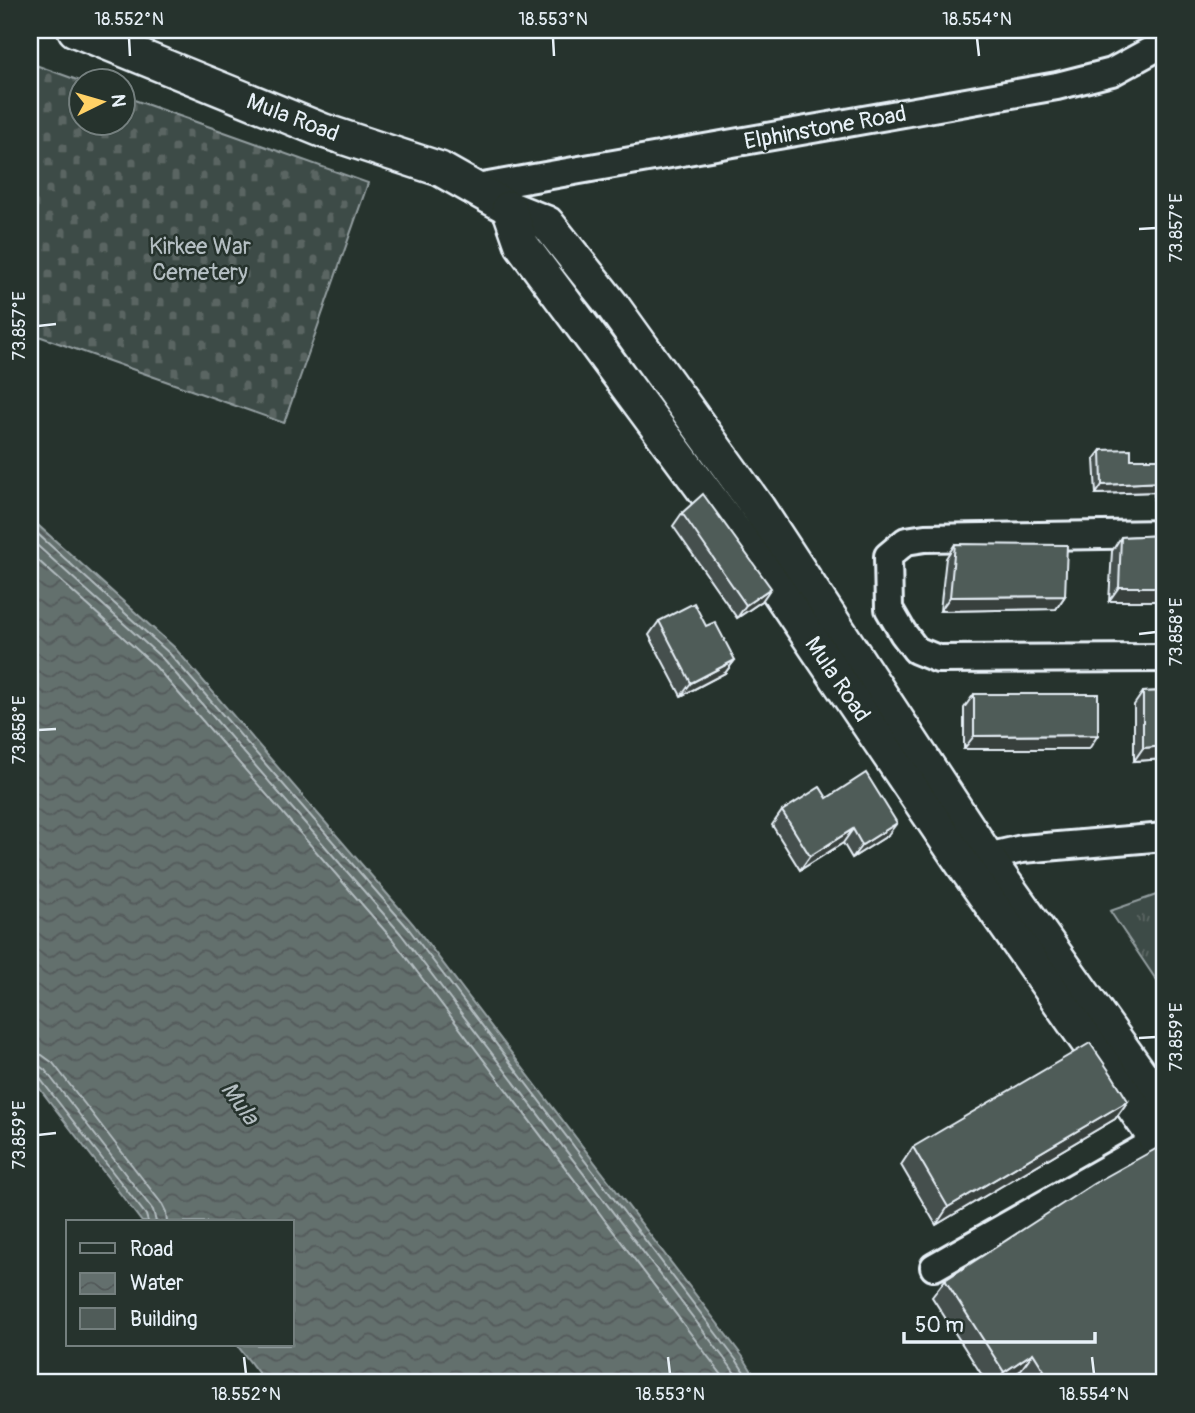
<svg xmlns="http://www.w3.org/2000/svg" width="1195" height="1413" viewBox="0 0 1195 1413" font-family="Pangolin,sans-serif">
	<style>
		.grass { fill: url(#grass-tufts); stroke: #939ea0; stroke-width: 2 }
		.cemetery { fill: url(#cemetery-stones); stroke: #939ea0; stroke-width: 2 }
		.water { fill: url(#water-waves); stroke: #98a3a5; stroke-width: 2 }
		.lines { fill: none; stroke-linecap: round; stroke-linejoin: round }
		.shore { stroke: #b3bdc0; stroke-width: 2 }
		.minor-casing { stroke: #e8f1f8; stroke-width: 32 }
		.major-casing { stroke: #e8f1f8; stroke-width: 38 }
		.minor { stroke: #26332d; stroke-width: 26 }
		.major { stroke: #26332d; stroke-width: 33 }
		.wall { fill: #454f4d; stroke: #e8f1f8; stroke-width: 2 }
		.shaded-wall { fill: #38403e; stroke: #e8f1f8; stroke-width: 2 }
		.building { fill: #505c59; stroke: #e8f1f8; stroke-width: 2 }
		.ticks { fill: none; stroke: #e8f1f8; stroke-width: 2.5 }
		.labels { text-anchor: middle; stroke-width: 5; stroke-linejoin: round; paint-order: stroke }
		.street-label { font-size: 23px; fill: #e8f1f8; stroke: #26332d }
		.park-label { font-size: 23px; fill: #b5bfc3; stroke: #26332d }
		.water-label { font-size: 24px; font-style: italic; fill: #b3bdc0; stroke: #26332d }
		.neatline { fill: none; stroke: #e8f1f8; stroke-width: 2.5 }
		.ticks-label { font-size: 18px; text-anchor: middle; fill: #e8f1f8 }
	</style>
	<defs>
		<pattern id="grass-tufts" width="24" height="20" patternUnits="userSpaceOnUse" patternTransform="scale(1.75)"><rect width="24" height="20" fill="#3e4b47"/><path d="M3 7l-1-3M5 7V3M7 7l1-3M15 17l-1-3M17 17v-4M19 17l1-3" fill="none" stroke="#5a6562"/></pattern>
		<pattern id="cemetery-stones" width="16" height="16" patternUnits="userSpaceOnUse" patternTransform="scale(1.75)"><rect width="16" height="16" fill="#3e4b47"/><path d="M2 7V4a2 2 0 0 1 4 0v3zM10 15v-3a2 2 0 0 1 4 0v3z" fill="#5a6562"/></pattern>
		<pattern id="water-waves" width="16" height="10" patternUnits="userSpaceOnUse" patternTransform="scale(1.75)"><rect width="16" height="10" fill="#636f6d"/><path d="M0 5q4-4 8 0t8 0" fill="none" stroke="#535a5a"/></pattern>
	</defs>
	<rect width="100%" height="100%" fill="#26332d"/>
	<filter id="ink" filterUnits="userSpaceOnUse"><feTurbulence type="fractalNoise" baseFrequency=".0143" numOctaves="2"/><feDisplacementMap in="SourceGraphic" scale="14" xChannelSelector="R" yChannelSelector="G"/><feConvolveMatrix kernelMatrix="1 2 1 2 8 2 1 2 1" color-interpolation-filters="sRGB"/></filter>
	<g filter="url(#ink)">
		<polygon class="grass" points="1165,892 1165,993 1110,911"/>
		<polygon class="cemetery" points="30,63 80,81 80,122 122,122 123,96 368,183 284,423 30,333"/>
		<polygon class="water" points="30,518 174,647 413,924 743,1357 759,1383 266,1383 237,1345 292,1345 292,1222 142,1222 30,1076"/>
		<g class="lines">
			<g class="shore">
				<polyline points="30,527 169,653 408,928 737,1361 751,1383"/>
				<polyline points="30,539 163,659 401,934 730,1366 741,1383"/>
				<polyline points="30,553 155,666 393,940 728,1383"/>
				<polyline points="30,1053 42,1055 53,1063 162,1204 166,1212 167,1222"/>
				<polyline points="30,1063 38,1065 45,1070 153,1210 156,1222"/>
				<polyline points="30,1072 35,1073 38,1076 146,1215 148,1222"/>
			</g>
			<defs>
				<g id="minor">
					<polyline points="477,188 1057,86 1112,72 1165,43"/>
					<polyline points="1165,534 925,538 906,541 888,556 889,609 903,633 916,650 938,659 1165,658"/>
					<polyline points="969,861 1022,849 1165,837"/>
					<polyline points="934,1267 1165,1136"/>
				</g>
				<g id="major">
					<polyline points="75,30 324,131 440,169 509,208 547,223 612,305 758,508 999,875 1165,1109"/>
					<polyline points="509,208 522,245 770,579 962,863 1165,1152"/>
				</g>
			</defs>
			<use href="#minor" class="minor-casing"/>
			<use href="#major" class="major-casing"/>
			<use href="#minor" class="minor"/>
			<use href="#major" class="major"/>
		</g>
		<g class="wall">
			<polygon points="1101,450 1131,459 1165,459 1165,499 1154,499 1154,492 1096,494 1094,459"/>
			<polygon points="682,513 762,601 737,618 673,526"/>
			<polygon points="1165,535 1109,601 1112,551 1121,537"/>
			<polygon points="955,544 1065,596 1056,609 940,611 946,558"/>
			<polygon points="659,621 706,626 735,660 725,673 681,696 649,635"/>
			<polygon points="1165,691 1165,759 1134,761 1134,705 1143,692"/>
			<polygon points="974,694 1089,749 964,749 964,708"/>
			<polygon points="782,811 887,836 852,858 843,843 800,870 772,825"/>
			<polygon points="1128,1101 1115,1119 936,1225 901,1165 913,1147"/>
			<polygon points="945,1280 1165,1383 1028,1383 1020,1371 1001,1383 987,1383 932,1297"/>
		</g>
		<g class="shaded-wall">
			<polygon points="1161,482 1154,492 1096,494 1102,485"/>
			<polygon points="1160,490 1165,490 1165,499 1154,499"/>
			<polygon points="1119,587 1165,587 1165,601 1109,601"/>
			<polygon points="771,588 762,601 737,618 746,605"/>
			<polygon points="1065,596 1056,609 940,611 950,597"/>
			<polygon points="735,660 725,673 681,696 691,683"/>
			<polygon points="1098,735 1089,749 964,749 974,736"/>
			<polygon points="1165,746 1165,759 1134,761 1143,748"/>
			<polygon points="897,823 887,836 852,858 862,845"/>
			<polygon points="853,829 843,843 800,870 810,856"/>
			<polygon points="1128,1101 1115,1119 936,1225 948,1207"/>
			<polygon points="1033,1353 1020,1371 1001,1383 996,1383 1004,1372"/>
		</g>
		<g class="building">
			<polygon points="1131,449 1131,459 1165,459 1165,490 1160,490 1161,482 1102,485 1101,450"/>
			<polygon points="703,494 771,588 746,605 682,513"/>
			<polygon points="1165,535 1165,587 1119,587 1121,537"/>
			<polygon points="955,544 1067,545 1065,596 950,597"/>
			<polygon points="694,603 706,626 715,622 735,660 691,683 659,621"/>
			<polygon points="1165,691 1165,746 1143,748 1143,692"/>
			<polygon points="974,694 1098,694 1098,735 974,736"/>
			<polygon points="866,773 897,823 862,845 853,829 810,856 782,811 820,787 827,798"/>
			<polygon points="1090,1043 1112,1075 1128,1101 948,1207 913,1147"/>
			<polygon points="1161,1146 1165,1153 1165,1383 1052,1383 1033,1353 1004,1372 945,1280 1093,1184"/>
		</g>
	</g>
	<path class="ticks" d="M129,38l1,18M553,38l1,18M977,38l2,18M1139,229l17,-1M38,326l18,-2M1139,634l17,-2M38,730l18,-1M1139,1038l17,-1M38,1135l18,-2M244,1357l2,17M668,1357l2,17M1092,1357l2,17"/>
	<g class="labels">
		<g class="street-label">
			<text transform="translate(293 117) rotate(21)" y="8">Mula Road</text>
			<text transform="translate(825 127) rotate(-10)" y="8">Elphinstone Road</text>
			<text transform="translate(838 679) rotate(56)" y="8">Mula Road</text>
		</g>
		<g class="park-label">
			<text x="200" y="254">Kirkee War<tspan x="200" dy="26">Cemetery</tspan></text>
		</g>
		<g class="water-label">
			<text transform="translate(240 1103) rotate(54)" y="8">Mula</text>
		</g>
	</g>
	<rect width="1195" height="1413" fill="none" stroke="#26332d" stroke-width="77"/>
	<rect x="66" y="1220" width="228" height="126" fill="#26332d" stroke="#747f7e" stroke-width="2"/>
	<rect x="80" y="1243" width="35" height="10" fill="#26332d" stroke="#747f7e" stroke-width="2"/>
	<text x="130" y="1256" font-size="21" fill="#e8f1f8">Road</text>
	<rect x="80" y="1273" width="35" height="21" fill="url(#water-waves)" stroke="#747f7e" stroke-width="2"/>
	<text x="130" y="1290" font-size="21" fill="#e8f1f8">Water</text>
	<rect x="80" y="1308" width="35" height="21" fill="#505c59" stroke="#747f7e" stroke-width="2"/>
	<text x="130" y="1326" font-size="21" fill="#e8f1f8">Building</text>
	<g transform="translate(102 102) rotate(85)"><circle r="33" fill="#26332d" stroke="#747f7e" stroke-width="2"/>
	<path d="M0-5L12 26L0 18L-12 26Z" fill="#ffd166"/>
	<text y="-10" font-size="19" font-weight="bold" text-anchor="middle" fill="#e8f1f8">N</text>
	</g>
	<path d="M904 1332v10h191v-10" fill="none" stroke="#e8f1f8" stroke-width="3.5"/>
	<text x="915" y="1332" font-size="21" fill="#e8f1f8" stroke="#26332d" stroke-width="5" paint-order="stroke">50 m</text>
	<rect x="38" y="38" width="1118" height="1336" class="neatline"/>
	<g class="ticks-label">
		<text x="129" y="25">18.552°N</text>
		<text x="553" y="25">18.553°N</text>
		<text x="977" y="25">18.554°N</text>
		<text transform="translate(1176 228) rotate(-90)" y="6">73.857°E</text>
		<text transform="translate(19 326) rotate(-90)" y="6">73.857°E</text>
		<text transform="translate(1176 632) rotate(-90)" y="6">73.858°E</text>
		<text transform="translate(19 730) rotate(-90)" y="6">73.858°E</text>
		<text transform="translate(1176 1037) rotate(-90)" y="6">73.859°E</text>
		<text transform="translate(19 1135) rotate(-90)" y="6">73.859°E</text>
		<text x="246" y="1400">18.552°N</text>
		<text x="670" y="1400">18.553°N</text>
		<text x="1094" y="1400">18.554°N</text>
	</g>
</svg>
